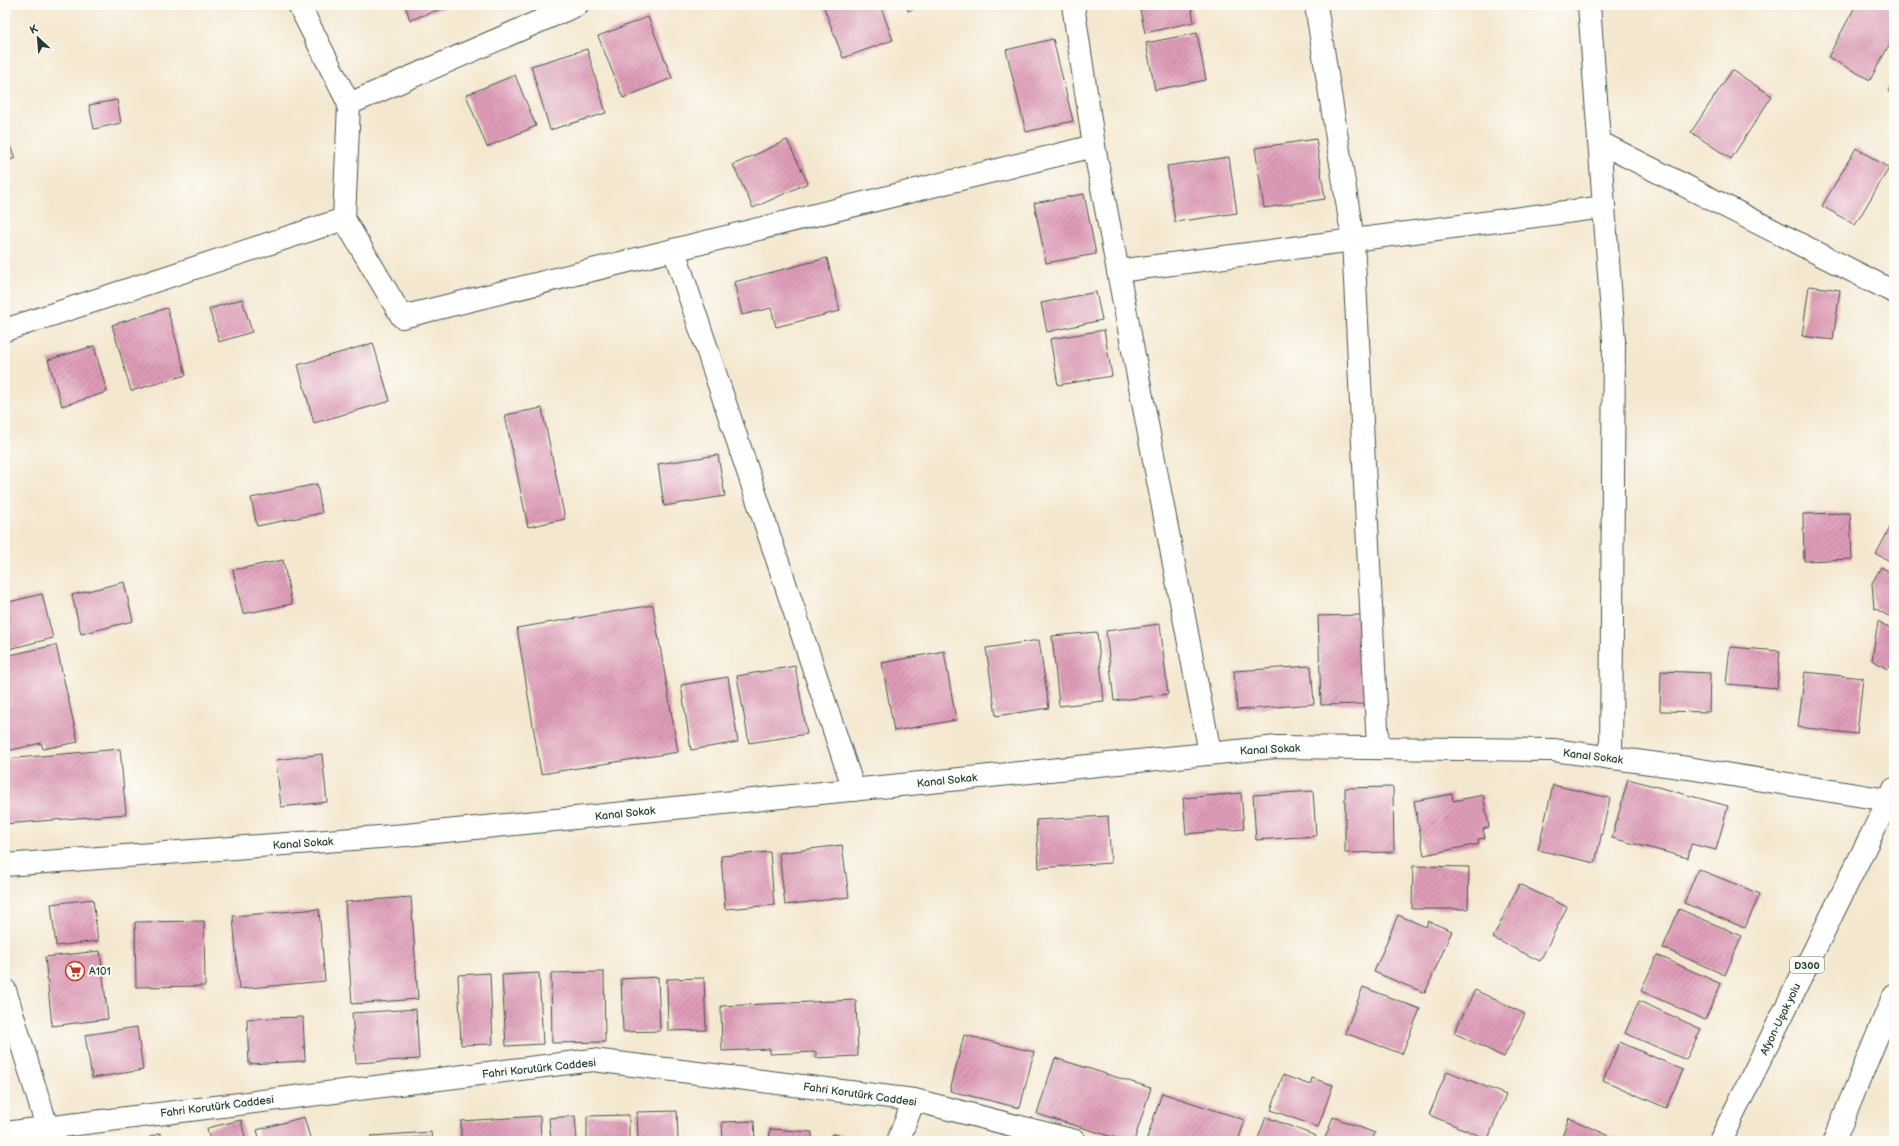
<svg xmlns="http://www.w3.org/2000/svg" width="1899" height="1146" viewBox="0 0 1899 1146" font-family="'Balsamiq Sans',sans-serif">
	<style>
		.building { fill: url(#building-hatch) }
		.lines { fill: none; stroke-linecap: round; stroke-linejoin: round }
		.minor-casing { stroke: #3f564b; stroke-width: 24 }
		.highway-casing { stroke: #3f564b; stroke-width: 24 }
		.minor { stroke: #fff; stroke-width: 22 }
		.highway { stroke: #fff; stroke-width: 22 }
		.labels { text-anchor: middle; stroke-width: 4; stroke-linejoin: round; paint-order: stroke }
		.shield { fill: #fdfcf7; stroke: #62766e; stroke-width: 1 }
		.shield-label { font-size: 10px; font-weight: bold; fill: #1f3d34 }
		.street-label { font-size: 11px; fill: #1f3d34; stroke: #fdfcf7 }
		.poi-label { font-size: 11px; fill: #1f3d34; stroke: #fdfcf7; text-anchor: start }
	</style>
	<defs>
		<pattern id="building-hatch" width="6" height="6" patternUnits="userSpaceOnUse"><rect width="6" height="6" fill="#df9bb7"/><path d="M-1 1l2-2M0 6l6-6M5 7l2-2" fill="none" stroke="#b48096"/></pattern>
	</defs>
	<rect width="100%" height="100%" fill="#fdfcf7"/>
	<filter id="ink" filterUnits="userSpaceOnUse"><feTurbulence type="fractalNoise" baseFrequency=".025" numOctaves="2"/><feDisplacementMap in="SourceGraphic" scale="8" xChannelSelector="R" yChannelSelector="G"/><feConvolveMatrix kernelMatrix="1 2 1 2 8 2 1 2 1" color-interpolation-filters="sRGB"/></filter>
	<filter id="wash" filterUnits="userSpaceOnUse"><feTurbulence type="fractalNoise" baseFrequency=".012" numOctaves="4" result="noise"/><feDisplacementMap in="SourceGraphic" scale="16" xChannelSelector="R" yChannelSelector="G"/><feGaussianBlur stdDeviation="0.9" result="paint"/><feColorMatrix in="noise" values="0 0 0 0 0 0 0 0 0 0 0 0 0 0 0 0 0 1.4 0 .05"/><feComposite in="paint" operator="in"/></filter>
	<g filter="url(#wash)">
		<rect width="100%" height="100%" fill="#f4e7cf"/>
		<g id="blocks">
			<g class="building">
				<polygon points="405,5 452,5 410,20"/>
				<polygon points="823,5 880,5 893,40 843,58"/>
				<polygon points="906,5 926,5 908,11"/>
				<polygon points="1139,5 1191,5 1194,22 1145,33"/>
				<polygon points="1856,5 1894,5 1894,36 1870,80 1828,57"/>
				<polygon points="648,17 672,78 623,98 598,36"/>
				<polygon points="1197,33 1206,80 1155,90 1146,43"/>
				<polygon points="1053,39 1073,121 1026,132 1006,50"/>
				<polygon points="587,49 606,113 550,130 531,66"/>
				<polygon points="1732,70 1772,96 1731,159 1691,132"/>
				<polygon points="515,75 536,126 487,147 466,95"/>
				<polygon points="1894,81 1894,95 1888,91"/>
				<polygon points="117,100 121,123 94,129 89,105"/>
				<polygon points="5,134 15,158 5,162"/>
				<polygon points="1316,139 1325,199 1264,208 1255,148"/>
				<polygon points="787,140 808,183 753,208 733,165"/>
				<polygon points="1856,148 1889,168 1855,225 1822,206"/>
				<polygon points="1229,157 1237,213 1175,222 1167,166"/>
				<polygon points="1084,194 1096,254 1046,263 1034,203"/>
				<polygon points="827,258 840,311 776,327 771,308 742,315 734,282"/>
				<polygon points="1809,286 1840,290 1833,340 1802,336"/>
				<polygon points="1096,292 1102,320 1047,332 1041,303"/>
				<polygon points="242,299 252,332 219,342 209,309"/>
				<polygon points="167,308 186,375 131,391 112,325"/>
				<polygon points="1104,330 1112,376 1058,385 1050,339"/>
				<polygon points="373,343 390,401 314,423 298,365"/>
				<polygon points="94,346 107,392 62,406 48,360"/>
				<polygon points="542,408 565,519 528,527 505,415"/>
				<polygon points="718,455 725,496 664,506 658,464"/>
				<polygon points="317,484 322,513 257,526 251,498"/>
				<polygon points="1850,513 1852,559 1804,561 1803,514"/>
				<polygon points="1894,520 1894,563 1876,554"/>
				<polygon points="283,560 292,604 243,614 233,570"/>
				<polygon points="1881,567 1894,574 1894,619 1874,608 1872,583"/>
				<polygon points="124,582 133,621 81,634 72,595"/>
				<polygon points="42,594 53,638 5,650 5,603"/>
				<polygon points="653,605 678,752 541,774 517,628"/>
				<polygon points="1363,615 1366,704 1321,705 1318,616"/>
				<polygon points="1878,621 1894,631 1894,658 1887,669 1872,660"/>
				<polygon points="1160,624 1168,694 1114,701 1106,631"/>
				<polygon points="1097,632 1104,701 1059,706 1052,636"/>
				<polygon points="1039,640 1049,708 996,716 986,648"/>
				<polygon points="56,645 78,742 43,749 41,743 7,751 5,746 5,656"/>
				<polygon points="1730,647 1780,651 1777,688 1726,684"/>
				<polygon points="944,651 956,720 894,731 882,663"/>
				<polygon points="795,666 807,734 749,743 737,676"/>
				<polygon points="1311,666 1314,704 1237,710 1234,671"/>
				<polygon points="1661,671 1710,673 1709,712 1660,711"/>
				<polygon points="1805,672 1863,678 1857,734 1798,727"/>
				<polygon points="728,677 738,742 691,750 681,685"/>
				<polygon points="120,749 126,814 5,824 5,759"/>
				<polygon points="322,754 327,802 281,807 276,760"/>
				<polygon points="1628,779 1728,806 1716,850 1691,844 1688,858 1612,838"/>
				<polygon points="1553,785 1610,798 1595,863 1538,850"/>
				<polygon points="1393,787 1394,852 1345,853 1345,788"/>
				<polygon points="1313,791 1316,836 1256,840 1253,795"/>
				<polygon points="1241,793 1244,829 1186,834 1183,798"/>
				<polygon points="1452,794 1453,801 1483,795 1489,827 1483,829 1485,838 1478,839 1479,844 1424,855 1414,801"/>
				<polygon points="1108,816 1111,863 1039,868 1036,820"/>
				<polygon points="842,845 849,897 785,905 779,853"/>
				<polygon points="770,852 774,905 725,909 721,856"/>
				<polygon points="1413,866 1469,867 1468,909 1412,909"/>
				<polygon points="1698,869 1760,894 1745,928 1684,903"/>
				<polygon points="1519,884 1567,907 1540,961 1493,938"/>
				<polygon points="411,897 418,999 352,1004 345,902"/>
				<polygon points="93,899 98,941 56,946 51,904"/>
				<polygon points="319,909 325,981 239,989 233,916"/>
				<polygon points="1679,909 1742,936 1725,975 1663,948"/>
				<polygon points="1398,915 1426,927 1428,921 1452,931 1425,993 1374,972"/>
				<polygon points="204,921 205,986 136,987 135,922"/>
				<polygon points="100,951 108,1019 52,1026 45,957"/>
				<polygon points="1657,955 1721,984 1705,1020 1641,991"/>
				<polygon points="604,972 605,1042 552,1043 551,973"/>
				<polygon points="490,973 493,1044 461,1045 458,975"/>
				<polygon points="539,973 543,1044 506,1046 502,975"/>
				<polygon points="658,977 660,1031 623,1032 621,979"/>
				<polygon points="704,978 706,1030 668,1031 667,979"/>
				<polygon points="1363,987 1420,1009 1402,1054 1345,1033"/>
				<polygon points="1475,990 1525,1014 1504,1057 1454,1033"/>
				<polygon points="856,1000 858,1056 816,1058 816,1052 770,1054 770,1049 722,1051 721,1006"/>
				<polygon points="1639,1001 1701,1029 1686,1060 1625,1033"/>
				<polygon points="416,1009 419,1059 356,1063 352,1013"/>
				<polygon points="303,1017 305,1061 249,1064 247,1019"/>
				<polygon points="137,1027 143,1070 92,1078 85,1035"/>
				<polygon points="964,1035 1034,1052 1020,1108 950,1091"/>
				<polygon points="1620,1042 1683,1070 1666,1108 1603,1080"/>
				<polygon points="1055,1058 1151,1088 1134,1141 1126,1141 1037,1114"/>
				<polygon points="1447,1071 1506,1095 1488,1139 1429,1115"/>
				<polygon points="1283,1075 1310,1085 1312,1078 1333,1085 1318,1127 1271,1110"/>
				<polygon points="1162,1093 1245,1120 1238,1141 1146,1141"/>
				<polygon points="677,1111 678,1141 638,1141 637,1112"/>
				<polygon points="629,1115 629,1141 587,1141 587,1116"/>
				<polygon points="540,1116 541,1141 461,1141 461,1121"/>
				<polygon points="575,1116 577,1141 551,1141 549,1118"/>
				<polygon points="304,1117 311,1141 260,1141 257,1130"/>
				<polygon points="1266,1117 1316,1136 1314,1141 1257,1141"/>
				<polygon points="1333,1117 1375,1133 1372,1141 1324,1141"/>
				<polygon points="1569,1118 1621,1141 1560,1141"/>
				<polygon points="241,1120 246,1141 210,1141 207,1128"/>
				<polygon points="754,1121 755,1141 723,1141 722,1122"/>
				<polygon points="770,1129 812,1132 812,1141 769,1141"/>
				<polygon points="431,1132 432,1141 371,1141 371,1136"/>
				<polygon points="160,1133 164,1141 141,1141"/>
				<polygon points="832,1134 866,1140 866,1141 830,1141"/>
			</g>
		</g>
	</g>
	<g filter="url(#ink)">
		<use href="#blocks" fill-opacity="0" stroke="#3f564b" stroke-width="1"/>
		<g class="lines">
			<defs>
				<g id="minor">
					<polyline points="299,5 349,104"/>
					<polyline points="1073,5 1094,146 1210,753"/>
					<polyline points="1316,5 1353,240 1378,748"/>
					<polyline points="1589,5 1614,341 1611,758"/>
					<polyline points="1599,142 1894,292"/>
					<polyline points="344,219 402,317 1094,146"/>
					<polyline points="674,250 854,790"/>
					<polyline points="1118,271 1604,207"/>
					<polyline points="5,330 344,219 349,104 577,5"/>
					<polyline points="5,865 406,835 1277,747 1553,750 1688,768 1888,800"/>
					<polyline points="5,990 51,1140"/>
					<polyline points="5,1133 593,1060 914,1100 1075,1141"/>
					<polyline points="898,1141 914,1100"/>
				</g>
				<g id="highway">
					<polyline points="1720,1141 1894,789"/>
					<polyline points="1834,1141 1894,995"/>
				</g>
			</defs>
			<use href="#minor" class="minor-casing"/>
			<use href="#highway" class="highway-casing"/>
			<use href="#minor" class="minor"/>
			<use href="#highway" class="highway"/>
		</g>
	</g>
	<defs>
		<symbol id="supermarket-ring" viewBox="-11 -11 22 22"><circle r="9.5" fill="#fdfcf7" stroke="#c8321e" stroke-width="1.5"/><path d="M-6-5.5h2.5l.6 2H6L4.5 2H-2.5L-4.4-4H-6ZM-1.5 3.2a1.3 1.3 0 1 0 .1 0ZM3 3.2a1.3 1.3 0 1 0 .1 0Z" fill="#c8321e"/></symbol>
	</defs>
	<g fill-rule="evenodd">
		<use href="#supermarket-ring" x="64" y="960" width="22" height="22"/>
	</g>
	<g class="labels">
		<rect class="shield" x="1790" y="957" width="34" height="16" rx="3"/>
		<g class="shield-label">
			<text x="1807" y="969">D300</text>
		</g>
		<g class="street-label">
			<text transform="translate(1270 749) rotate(-3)" y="4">Kanal Sokak</text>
			<text transform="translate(1593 756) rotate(7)" y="4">Kanal Sokak</text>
			<text transform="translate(947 780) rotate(-6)" y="4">Kanal Sokak</text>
			<text transform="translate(625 813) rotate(-6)" y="4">Kanal Sokak</text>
			<text transform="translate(303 843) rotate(-4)" y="4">Kanal Sokak</text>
			<text transform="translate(1780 1019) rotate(-64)" y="4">Afyon-Uşak yolu</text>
			<text transform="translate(539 1068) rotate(-6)" y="4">Fahri Korutürk Caddesi</text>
			<text transform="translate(860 1094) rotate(8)" y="4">Fahri Korutürk Caddesi</text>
			<text transform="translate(217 1106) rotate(-7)" y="4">Fahri Korutürk Caddesi</text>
		</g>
		<g class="poi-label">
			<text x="89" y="975">A101</text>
		</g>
	</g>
	<rect width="1899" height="1146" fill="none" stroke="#fdfcf7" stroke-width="20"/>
	<g transform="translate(38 38) rotate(334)" stroke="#fdfcf7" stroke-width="3" paint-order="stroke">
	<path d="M0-3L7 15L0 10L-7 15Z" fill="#1f3d34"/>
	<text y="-6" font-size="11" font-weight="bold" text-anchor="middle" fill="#1f3d34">K</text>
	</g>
</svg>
